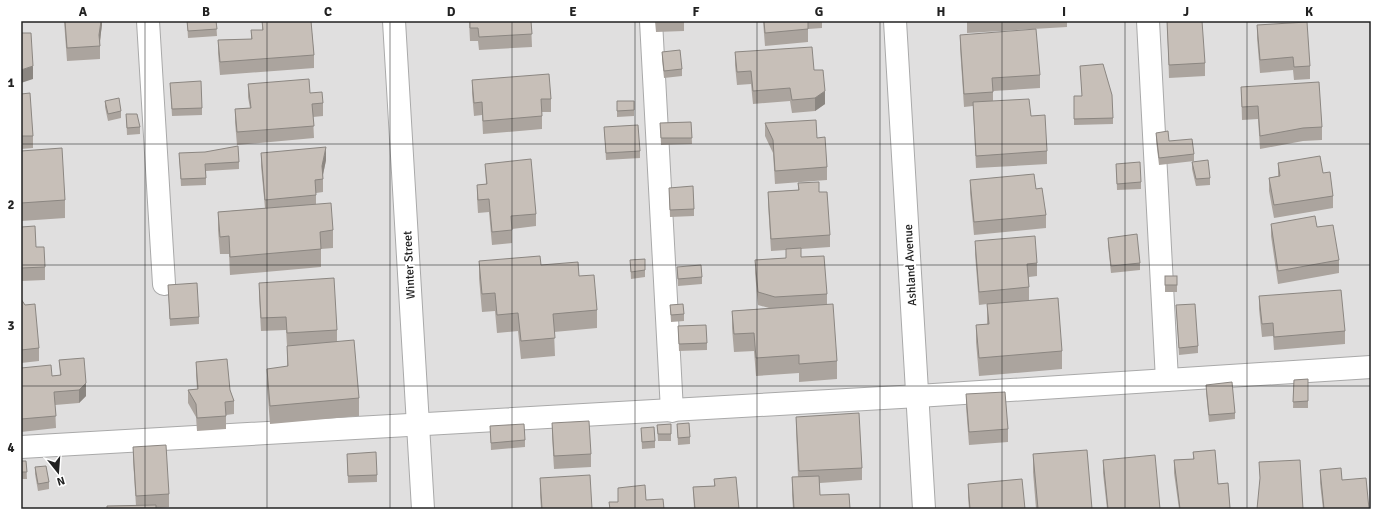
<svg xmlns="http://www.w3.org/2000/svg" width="1392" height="530" viewBox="0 0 1392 530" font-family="Signika,sans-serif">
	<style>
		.residential { fill: #e0dfdf }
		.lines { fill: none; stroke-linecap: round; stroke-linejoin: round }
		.minor-casing { stroke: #a9a9a9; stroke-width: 24 }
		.minor { stroke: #fff; stroke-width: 22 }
		.wall { fill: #aba49e }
		.shaded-wall { fill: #8b8681 }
		.building { fill: #c7bfb8; stroke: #8b8681 }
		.grid { fill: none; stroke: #222; stroke-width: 1; stroke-opacity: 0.55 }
		.labels { text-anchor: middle; stroke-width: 4; stroke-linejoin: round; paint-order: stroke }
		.street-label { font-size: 12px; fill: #222; stroke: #fff }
		.neatline { fill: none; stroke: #222; stroke-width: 1.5 }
		.grid-label { font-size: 13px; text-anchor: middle; font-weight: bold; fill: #222 }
	</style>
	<rect width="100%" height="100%" fill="#f2efe9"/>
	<rect class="residential" x="21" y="21" width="1350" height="488"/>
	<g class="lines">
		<defs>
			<g id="minor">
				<polyline points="148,21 164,284"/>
				<polyline points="394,21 423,509"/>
				<polyline points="651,21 672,411"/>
				<polyline points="895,21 924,509"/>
				<polyline points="1148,21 1167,380"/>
				<polyline points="21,447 918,396 1371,367"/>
			</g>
		</defs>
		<use href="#minor" class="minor-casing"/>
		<use href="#minor" class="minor"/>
	</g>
	<g class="wall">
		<polygon points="64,21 102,21 100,43 100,59 67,61"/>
		<polygon points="187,21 216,21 217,36 188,38"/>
		<polygon points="262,21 311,21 314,55 314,68 220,75 218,53 218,40 251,39 251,30 262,30"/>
		<polygon points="469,21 531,21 532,47 479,50 478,41 470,41"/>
		<polygon points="655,21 684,21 684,31 656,32"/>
		<polygon points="763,21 822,21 822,28 808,29 808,42 765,46"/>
		<polygon points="967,21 1067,21 1067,27 967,33"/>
		<polygon points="1167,21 1205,63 1205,76 1169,78"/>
		<polygon points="1257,25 1310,66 1310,79 1294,80 1293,70 1260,73 1257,38"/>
		<polygon points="960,35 1040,75 1040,88 993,91 993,101 1031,116 1047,151 1047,164 976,168 973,106 964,107 960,48"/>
		<polygon points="662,52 682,69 682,76 664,78 662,59"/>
		<polygon points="735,52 814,70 825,104 815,111 792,113 790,101 753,104 751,84 737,85 735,65"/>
		<polygon points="1080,66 1113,118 1113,124 1074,125 1074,96 1082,96"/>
		<polygon points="472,80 551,99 551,112 542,112 542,129 483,134 482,115 474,116 472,93"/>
		<polygon points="170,83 202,108 202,115 172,116"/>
		<polygon points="248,84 310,93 323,103 323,116 313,117 314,138 237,145 235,122 235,109 250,108 248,97"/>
		<polygon points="1241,87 1322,127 1322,140 1303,141 1260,149 1258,119 1242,120"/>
		<polygon points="21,94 33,136 33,148 21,149"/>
		<polygon points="105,101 121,111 121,118 108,121 105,107"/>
		<polygon points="617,101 634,101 634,116 617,117"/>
		<polygon points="126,114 140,127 140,134 127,135"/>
		<polygon points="691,122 692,144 661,145 660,123"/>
		<polygon points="765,123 817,138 827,167 827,180 775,184 773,153 765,136"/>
		<polygon points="604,127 640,151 640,158 606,160"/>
		<polygon points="1156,133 1169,141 1194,154 1194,161 1159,165 1156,140"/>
		<polygon points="21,151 65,200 65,218 21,221"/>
		<polygon points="179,153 239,162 239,169 206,171 206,185 181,186"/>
		<polygon points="261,153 326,160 323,175 323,192 316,193 316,204 333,230 333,248 321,249 321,267 230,275 229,254 220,254 218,230 218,212 265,208 261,166"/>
		<polygon points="1192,162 1210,178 1210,185 1196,186 1192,169"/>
		<polygon points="1278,163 1323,173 1333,196 1333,208 1274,218 1269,191 1269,178 1278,176"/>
		<polygon points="485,164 536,214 536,226 512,229 512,243 492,245 489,212 478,213 477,198 477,185 486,184"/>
		<polygon points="1116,164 1141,182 1141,189 1117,190"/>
		<polygon points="970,180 1036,189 1046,215 1046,228 974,235 970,193"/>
		<polygon points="798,183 819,192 830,235 830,247 801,249 801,257 827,294 827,304 837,361 837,379 799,382 799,373 756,376 754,351 734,352 732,328 732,311 769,308 758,305 755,273 755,260 786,258 786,250 771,251 768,204 768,192 798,190"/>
		<polygon points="669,188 694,209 694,216 670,217"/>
		<polygon points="1271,224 1317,227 1339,260 1339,273 1278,284 1271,236"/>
		<polygon points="21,227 36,247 45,267 45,280 21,281"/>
		<polygon points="1108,238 1140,263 1140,270 1111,273 1108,245"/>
		<polygon points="975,241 1037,263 1037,276 1029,277 1029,300 1062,351 1062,369 979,376 976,342 976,325 987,324 987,304 979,305 975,254"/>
		<polygon points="645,259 645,277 631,279 630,260"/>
		<polygon points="479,261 541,265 579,276 597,310 597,328 554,332 555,356 521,359 518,331 497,333 495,311 482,312 479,278"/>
		<polygon points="677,267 702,277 702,284 678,286"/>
		<rect x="1165" y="276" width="12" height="16"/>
		<polygon points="259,283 337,330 337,341 359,398 359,416 270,424 267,386 267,369 287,367 287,346 286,330 261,331 259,296"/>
		<polygon points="168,285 199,317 199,324 170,326"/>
		<polygon points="1259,296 1345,331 1345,344 1274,350 1273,336 1262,337 1259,309"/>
		<polygon points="21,299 39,348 39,361 21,363"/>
		<polygon points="670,305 684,314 684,321 671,322"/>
		<polygon points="1176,305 1198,346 1198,353 1179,355"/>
		<polygon points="678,326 707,343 707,350 679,351"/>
		<polygon points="59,360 86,396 79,403 55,405 56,428 21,432 21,368 52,376 60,375"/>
		<polygon points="196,362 230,390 234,401 234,414 226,415 226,429 197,431 196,417 188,403 188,390 197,389 196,375"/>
		<polygon points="1308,379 1308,408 1293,408 1294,380"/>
		<polygon points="1206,385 1235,413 1235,419 1209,422 1206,392"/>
		<polygon points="966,394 1008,429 1008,442 969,445 966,407"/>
		<polygon points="796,417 862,468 862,480 820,483 820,495 850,509 793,509 792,495 792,477 798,477 796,430"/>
		<polygon points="552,423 591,454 591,467 554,469 552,436"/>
		<polygon points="671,424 671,441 658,441 657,425"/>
		<polygon points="677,424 690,437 690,444 678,445"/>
		<polygon points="490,426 525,440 525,447 491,450"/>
		<polygon points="641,428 655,441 655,448 642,449"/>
		<polygon points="133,447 169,494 169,507 156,508 136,506 133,460"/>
		<polygon points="1193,452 1218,484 1228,483 1230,509 1179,509 1174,473 1174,460 1193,459"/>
		<polygon points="347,454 377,475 377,482 348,483"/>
		<polygon points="1033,454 1092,509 1036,509 1033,472"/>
		<polygon points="1103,460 1160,509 1107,509 1103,473"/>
		<polygon points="21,461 26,461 27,479 21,479"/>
		<polygon points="35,467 49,482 49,489 38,491 35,474"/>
		<polygon points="1320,470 1342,480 1369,509 1323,509 1320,483"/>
		<polygon points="540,478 592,509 541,509 540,495"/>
		<polygon points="714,479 739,509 694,509 693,487 714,486"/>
		<polygon points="968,484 1025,509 969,509 968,497"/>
	</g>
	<g class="shaded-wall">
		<polygon points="101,21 102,21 102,25 99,48 99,35"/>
		<polygon points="33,66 33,79 21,83 21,70"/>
		<polygon points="825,91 825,104 815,111 815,98"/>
		<polygon points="326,147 326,160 322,179 322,166"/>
		<polygon points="86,383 86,396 79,403 79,390"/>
	</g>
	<g class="building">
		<polygon points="65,21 101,21 99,35 100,46 67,48"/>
		<polygon points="187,21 216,21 217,29 188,31"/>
		<polygon points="262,21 311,21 314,55 220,62 218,40 252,39 251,30 263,30"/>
		<polygon points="470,21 531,21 532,34 479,37 478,28 470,28"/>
		<polygon points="764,21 808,21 808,29 765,33"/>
		<polygon points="1167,21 1202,21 1205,63 1169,65"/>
		<polygon points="1307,22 1310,66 1294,67 1293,57 1260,60 1257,25"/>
		<polygon points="1036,29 1040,75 992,78 993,92 964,94 960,35"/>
		<polygon points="21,33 31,33 33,66 21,70"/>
		<polygon points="812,47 814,70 823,70 825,91 815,98 792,100 790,88 753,91 751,71 737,72 735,52"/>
		<polygon points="680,50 682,69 664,71 662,52"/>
		<polygon points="1103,64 1112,95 1113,118 1074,119 1074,96 1082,96 1080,66"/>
		<polygon points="549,74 551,99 541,99 542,116 483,121 482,102 474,103 472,80"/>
		<polygon points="309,79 310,93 322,92 323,103 312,104 314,126 237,132 235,109 251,108 248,84"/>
		<polygon points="201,81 202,108 172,109 170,83"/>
		<polygon points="1319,82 1322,127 1303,128 1260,136 1258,106 1242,107 1241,87"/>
		<polygon points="30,93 33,136 21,136 21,94"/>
		<polygon points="119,98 121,111 108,114 105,101"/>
		<polygon points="1029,99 1031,116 1045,115 1047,151 976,156 973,102"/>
		<polygon points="617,101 634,101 634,110 617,111"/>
		<polygon points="126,114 137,114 140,127 127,128"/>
		<polygon points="816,120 817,138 825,137 827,167 775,171 773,140 765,123"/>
		<polygon points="691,122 692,138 661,138 660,123"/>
		<polygon points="638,125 640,151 606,153 604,127"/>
		<polygon points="1168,131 1169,141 1192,139 1194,154 1159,158 1156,133"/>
		<polygon points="238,146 239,162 205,164 206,178 181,179 179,153 205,152"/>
		<polygon points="326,147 322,166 323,179 315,180 316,195 265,200 261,153"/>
		<polygon points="62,148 65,200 21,203 21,151"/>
		<polygon points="1320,156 1323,173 1330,172 1333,196 1274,205 1269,178 1280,176 1278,163"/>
		<polygon points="531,159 536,214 511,216 512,230 492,232 489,199 478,200 477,185 487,184 485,164"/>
		<polygon points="1208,160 1210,178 1196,179 1192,162"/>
		<polygon points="1140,162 1141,182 1117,184 1116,164"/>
		<polygon points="1034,174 1036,189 1042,188 1046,215 974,222 970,180"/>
		<polygon points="819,182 819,192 827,192 830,235 771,239 768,192 799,190 798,183"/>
		<polygon points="693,186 694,209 670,210 669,188"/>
		<polygon points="331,203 333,230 320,232 321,249 230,257 229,236 220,237 218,212"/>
		<polygon points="1315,216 1317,227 1333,225 1339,260 1278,271 1271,224"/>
		<polygon points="35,226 36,247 44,247 45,267 21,268 21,227"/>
		<polygon points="1137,234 1140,263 1111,266 1108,238"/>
		<polygon points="1035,236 1037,263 1027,264 1029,287 979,292 975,241"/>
		<polygon points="801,248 801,257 824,256 827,294 775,297 758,292 755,260 786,258 786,249"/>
		<polygon points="540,256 541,265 578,262 579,276 594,275 597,310 553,314 555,338 521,341 518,313 497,315 495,293 482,294 479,261"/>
		<polygon points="645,259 645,270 631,272 630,260"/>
		<polygon points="701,265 702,277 678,279 677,267"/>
		<rect x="1165" y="276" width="12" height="9"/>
		<polygon points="334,278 337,330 287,333 286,317 261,318 259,283"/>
		<polygon points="197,283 199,317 170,319 168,285"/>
		<polygon points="1341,290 1345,331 1274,337 1273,323 1262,324 1259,296"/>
		<polygon points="1058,298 1062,351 979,358 976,325 989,324 987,304"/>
		<polygon points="21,299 25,305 35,304 39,348 21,350"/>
		<polygon points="683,304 684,314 671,315 670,305"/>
		<polygon points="833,304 837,361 799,364 799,355 756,358 754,333 734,334 732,311"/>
		<polygon points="1195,304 1198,346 1179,348 1176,305"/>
		<polygon points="706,325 707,343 679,344 678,326"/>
		<polygon points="354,340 359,398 270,406 267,369 288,366 287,346"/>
		<polygon points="84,358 86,383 79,390 54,392 56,416 21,419 21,368 51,365 52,376 61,375 59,360"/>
		<polygon points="227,359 230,390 234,401 225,402 226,416 197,418 196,404 188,390 198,389 196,362"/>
		<polygon points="1308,379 1308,401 1293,402 1294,380"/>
		<polygon points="1232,382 1235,413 1209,415 1206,385"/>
		<polygon points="1005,392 1008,429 969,432 966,394"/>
		<polygon points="859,413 862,468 799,471 796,417"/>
		<polygon points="589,421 591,454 554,456 552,423"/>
		<polygon points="689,423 690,437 678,438 677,424"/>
		<polygon points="524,424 525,440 491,443 490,426"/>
		<polygon points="671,424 671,434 658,434 657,425"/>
		<polygon points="654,427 655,441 642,442 641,428"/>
		<polygon points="166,445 169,494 136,496 133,447"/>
		<polygon points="1087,450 1092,509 1038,509 1033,454"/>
		<polygon points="1215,450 1218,484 1228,483 1230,508 1220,509 1180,509 1174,460 1194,459 1193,452"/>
		<polygon points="376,452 377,475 348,476 347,454"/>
		<polygon points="1155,455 1160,509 1108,509 1103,460"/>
		<polygon points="1300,460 1303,509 1257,509 1260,478 1259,462"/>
		<polygon points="21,461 26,461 27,472 21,472"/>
		<polygon points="46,466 49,482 38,484 35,467"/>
		<polygon points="1341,468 1342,480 1366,478 1369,509 1324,509 1320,470"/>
		<polygon points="590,475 592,509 542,509 540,478"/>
		<polygon points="819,476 820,495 849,494 850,509 794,509 792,477"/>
		<polygon points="736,477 739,509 695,509 693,487 715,486 714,479"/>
		<polygon points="1022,479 1025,509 970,509 968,484"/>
		<polygon points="645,485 646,500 663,499 664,509 610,509 609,502 618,502 618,488"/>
		<polygon points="156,505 156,509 107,509 107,506"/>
	</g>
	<path class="grid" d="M145,21v488M267,21v488M390,21v488M512,21v488M635,21v488M757,21v488M880,21v488M1002,21v488M1125,21v488M1247,21v488M21,144h1350M21,265h1350M21,386h1350"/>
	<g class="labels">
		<g class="street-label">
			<text transform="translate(409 265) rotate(-93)" y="4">Winter Street</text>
			<text transform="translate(910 265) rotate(-93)" y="4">Ashland Avenue</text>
		</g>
	</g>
	<rect width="1392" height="530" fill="none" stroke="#ffffff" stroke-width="44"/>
	<g transform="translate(58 472) rotate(163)" stroke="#ffffff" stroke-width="3" paint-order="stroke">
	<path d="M0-3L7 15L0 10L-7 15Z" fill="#222222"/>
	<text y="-6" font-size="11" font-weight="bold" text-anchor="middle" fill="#222222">N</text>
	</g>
	<rect x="22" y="22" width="1348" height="486" class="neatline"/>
	<g class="grid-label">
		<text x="83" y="16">A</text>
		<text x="206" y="16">B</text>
		<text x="328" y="16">C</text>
		<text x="451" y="16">D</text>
		<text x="573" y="16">E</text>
		<text x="696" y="16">F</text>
		<text x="819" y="16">G</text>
		<text x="941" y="16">H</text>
		<text x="1064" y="16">I</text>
		<text x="1186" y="16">J</text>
		<text x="1309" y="16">K</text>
		<text x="11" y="87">1</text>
		<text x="11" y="209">2</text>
		<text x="11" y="330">3</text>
		<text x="11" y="452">4</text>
	</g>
</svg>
